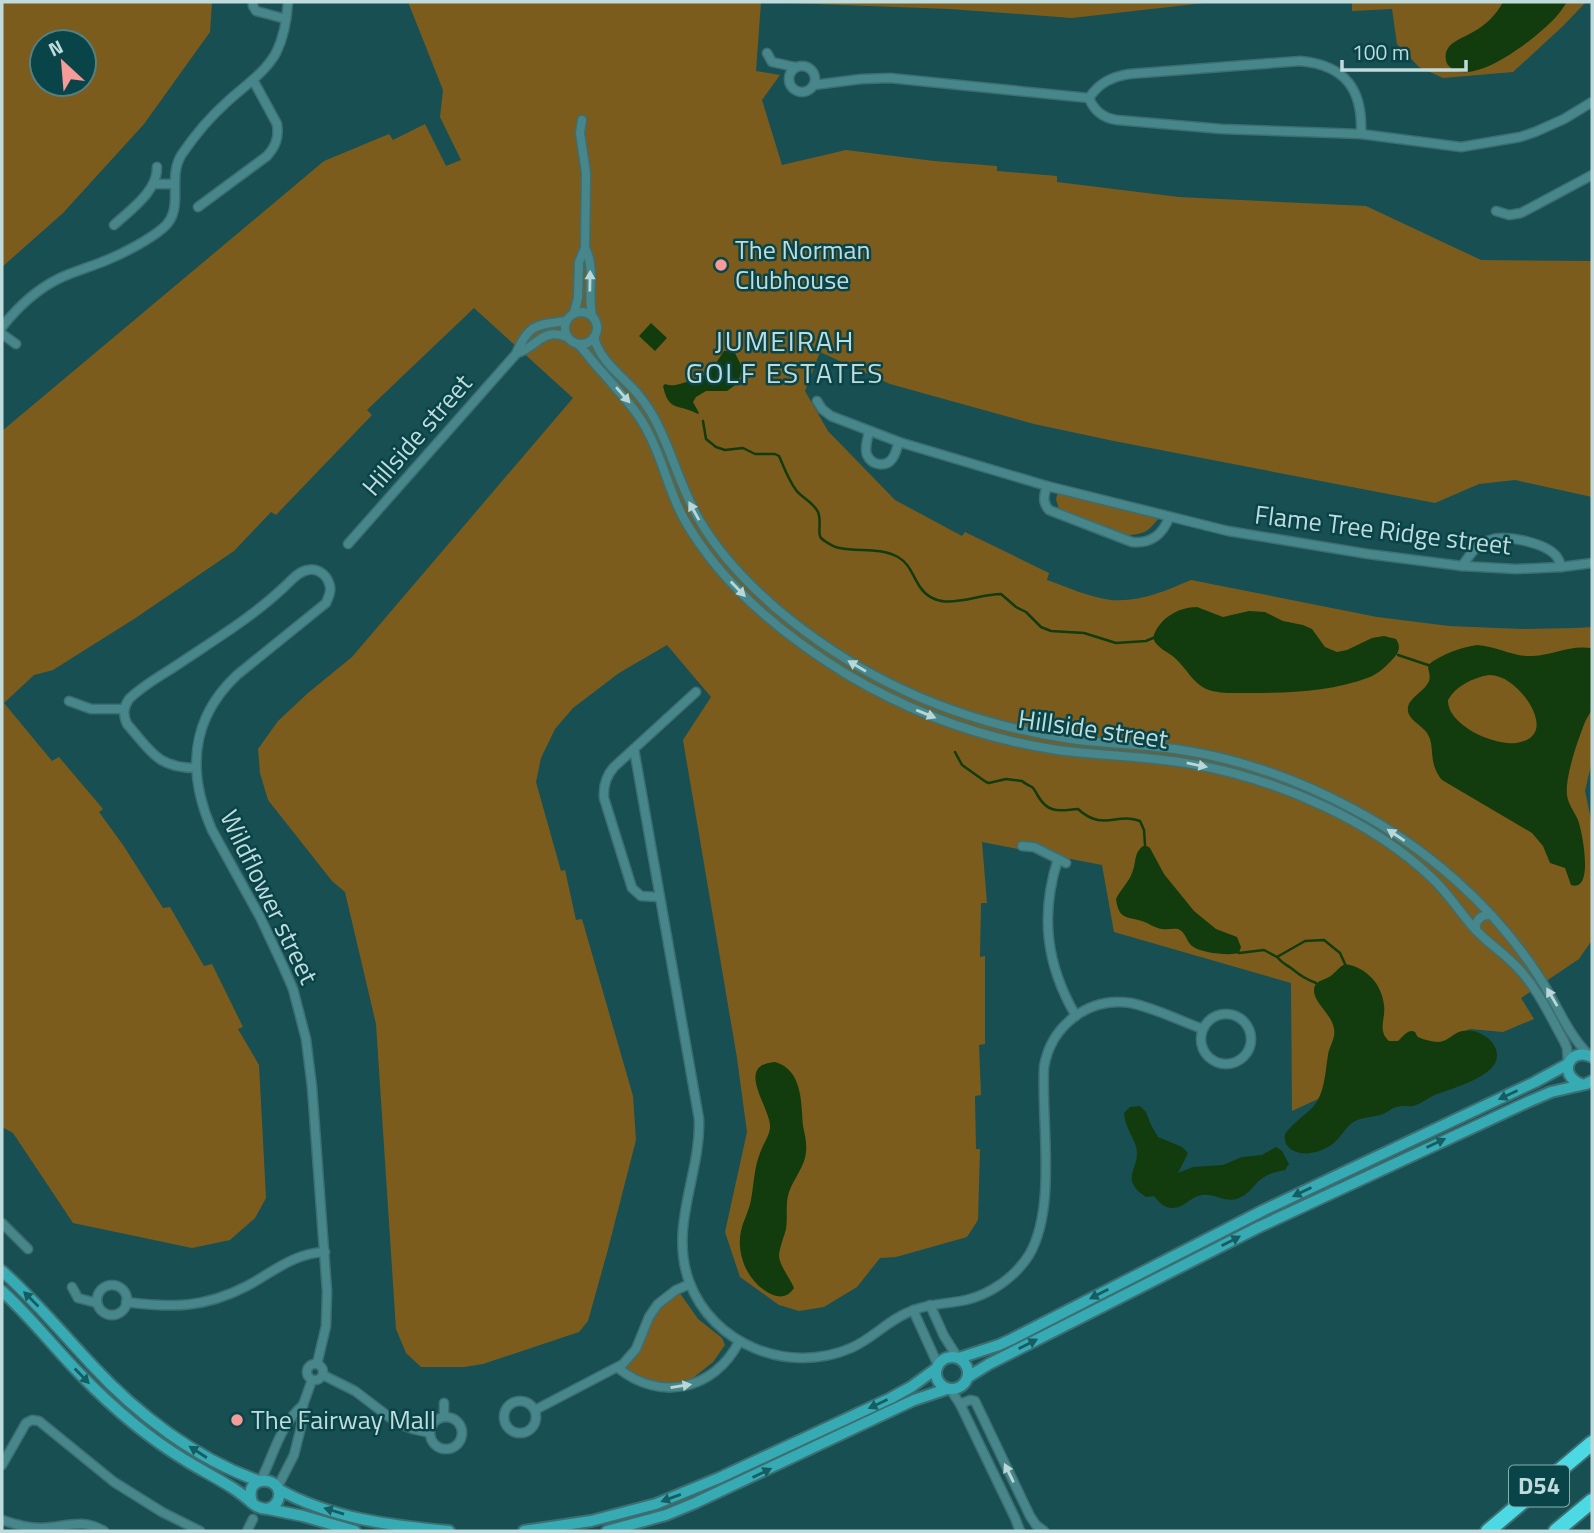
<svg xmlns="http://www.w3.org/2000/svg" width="1594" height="1533" viewBox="0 0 1594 1533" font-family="'Titillium Web',sans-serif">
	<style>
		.green { fill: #7c5c1c; fill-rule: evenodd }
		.water { fill: #123c0d; fill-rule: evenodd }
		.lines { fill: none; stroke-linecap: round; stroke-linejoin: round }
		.stream { stroke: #123c0d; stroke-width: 2.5 }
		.street-casing { stroke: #3d6e71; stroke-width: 11 }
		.secondary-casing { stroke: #3d6e71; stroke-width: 14 }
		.highway-casing { stroke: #3d6e71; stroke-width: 18 }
		.street { stroke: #47878c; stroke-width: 8 }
		.secondary { stroke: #37abb3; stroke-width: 10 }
		.highway { stroke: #4dd9e3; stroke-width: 14 }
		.oneway { fill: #bad7d8 }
		.oneway2 { fill: #145e63 }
		.poi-dot { fill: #f59b99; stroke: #094448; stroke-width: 2.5 }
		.labels { text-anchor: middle; stroke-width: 5; stroke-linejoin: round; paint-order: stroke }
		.shield { fill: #094448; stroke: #89aeb0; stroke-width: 2 }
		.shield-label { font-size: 24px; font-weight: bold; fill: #c0dbdc }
		.poi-label { font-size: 26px; fill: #c0dbdc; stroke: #094448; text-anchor: start }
		.street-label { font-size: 26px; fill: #c0dbdc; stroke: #094448 }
		.neighbourhood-label { font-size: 28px; letter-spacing: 2px; fill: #c0dbdc; stroke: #094448 }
	</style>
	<rect width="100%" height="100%" fill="#184f53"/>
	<g class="green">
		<path d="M2,2h210l-2,30 -66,92 -81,89 -61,54zM42,42h42v42h-42z"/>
		<path d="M408,2h805l-141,16 -122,-9 -189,-7 -5,69 24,4 -18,25 20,65 64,-15 88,11 63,5v5l60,5v6l122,15 187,9 115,54 111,1v236l-77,-17 -36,4 -44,19 -321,-62 -80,-17 -144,-40 -70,-32 -15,39 23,40 67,69 67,36 3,-4 84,41 -2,7c17,6 35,14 53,18 31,8 63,-6 91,-18l186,37 72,9 73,3 54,-1 16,-1v134l-7,30 7,33v116l-13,19 -58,39 13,21 -31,13 -33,-3 -178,82 -1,-128 -177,-51 -12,-67 -120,-23 5,61h-6l-1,54 5,-1v88l-6,1 2,50 -6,1 1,53h4l-2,71 -11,17 -71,20 -16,1 -23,29 -33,20 -25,4 -20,-6 -39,-28 -15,-45 22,-100 -10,-74 -54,-318 28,-43 -44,-52 -48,28 -46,35 -18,21 -14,29 -5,24 25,89 4,-1 11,50 6,-1 51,177 3,44 -29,113 -19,68 -9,11 -96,32 -19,3h-43l-15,-14 -10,-24 -20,-305 -31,-132 -13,-11 -64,-81 -8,-27 -2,-24 20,-28 30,-28 44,-36 221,-259 -99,-90 -107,102 5,5 -96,100 -5,-3 -37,39 -100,68 -81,51 -19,5 -30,28 48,58 7,-4 44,52 -4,3 24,33 40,63 7,-1 34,59 8,-2 31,63 -5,2 21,36 7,133 -11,20 -25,22 -38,8 -119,-25 -60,-90 -11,-6v-696l322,-270 65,-27 4,6 32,-16 21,42 15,-6 -21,-43 3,-27z"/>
		<polygon points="1352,2 1586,2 1563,26 1513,72 1443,78 1419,67 1397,44 1392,9 1352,11"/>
		<path d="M1058,492l102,25c-5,5 -10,13 -16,15 -26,11 -62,-12 -85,-23l-3,-10z"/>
		<polygon points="679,1292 698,1319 722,1338 725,1345 713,1362 693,1378 675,1385 650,1387 618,1367 633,1351 655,1309"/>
	</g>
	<g class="water">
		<path d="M1503,2h64c-5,7 -10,15 -17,21 -16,16 -80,68 -102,42 -3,-4 -3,-11 -1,-15 4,-9 18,-13 26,-18 13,-7 23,-17 30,-30z"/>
		<polygon points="651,323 667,338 655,351 639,336"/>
		<path d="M724,351h10l8,16 -2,10 -6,9 -7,5h-21l-10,6 -3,5 6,11 -1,1c-20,-11 -29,-1 -35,-28l2,-2c9,3 13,0 22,-2 22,-5 25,-13 37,-31z"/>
		<path d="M1197,607l26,10 26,-6 16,1 18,9 20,4 9,4 13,18 12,5 10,-2 25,-12 12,-2 12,3c6,9 2,15 -5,22 -7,7 -12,12 -21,16 -39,15 -81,16 -122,16 -14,0 -29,1 -42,-4 -13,-6 -20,-21 -30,-30 -8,-8 -19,-10 -23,-21 5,-19 25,-31 44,-31z"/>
		<path d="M1477,645c19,1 36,12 55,11 23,-1 35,-11 60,-8 0,18 2,41 0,60 -1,5 -5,9 -7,14 -7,18 -20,54 -18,73 1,9 7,16 11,25 5,14 16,73 -7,65l-6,-17 -15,-5 -7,-17 -11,-13 -90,-53c-15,-18 -6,-34 -15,-47 -6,-9 -21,-14 -19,-26 2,-10 17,-16 21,-26 2,-5 -1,-11 -1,-16 14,-11 31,-17 49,-20zM1489,675c15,0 27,11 36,22 13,17 21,42 -9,46 -22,3 -69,-18 -68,-43 8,-14 24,-22 41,-25z"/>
		<path d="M1143,846h4l3,2 14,26 30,37 22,18 21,8 4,10 -2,6c-9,3 -39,0 -47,-7 -6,-5 -6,-14 -14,-17 -5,-1 -11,1 -16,0 -8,-1 -13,-6 -20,-8 -16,-5 -23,-1 -26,-22 4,-9 13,-17 16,-26 5,-11 1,-19 11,-27z"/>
		<path d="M1345,964c21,3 37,20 39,41 2,14 -7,25 5,36h9c4,-3 10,-13 17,-9 1,1 1,3 3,5 4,2 15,5 20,5 10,0 15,-9 24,-11 17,-4 40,12 34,30 -5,16 -44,28 -59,33 -8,3 -16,10 -24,12 -5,1 -11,-1 -16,1 -6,1 -9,5 -14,7 -11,4 -21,2 -31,9 -7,5 -11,14 -18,20 -10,8 -28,14 -40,8 -8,-4 -10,-10 -9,-17 8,-11 19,-18 28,-27 12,-14 12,-34 15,-52 1,-8 8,-17 6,-26 -2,-15 -20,-26 -20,-38 0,-12 12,-10 19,-17 5,-4 6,-7 12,-10z"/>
		<path d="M775,1062c28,8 26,41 28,64 2,9 4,17 3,26 -1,14 -12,26 -17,40 -4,12 -1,24 -3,37 -2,8 -6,17 -7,26 0,10 11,23 15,33 -7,11 -17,10 -27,4 -20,-12 -31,-38 -26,-61 2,-10 8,-20 10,-31 3,-16 3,-32 9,-47 3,-9 9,-16 10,-25 2,-19 -37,-63 5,-66z"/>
		<path d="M1140,1106l6,6 5,13 7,12 24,10 6,6 -10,20 15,-6 30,-2 19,-8 20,-2 14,-8 6,4 7,13 -4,6c-9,2 -17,3 -25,10 -7,6 -12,15 -21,18 -13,6 -24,-5 -37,-3 -12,2 -19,14 -30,13 -8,0 -13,-6 -18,-12l-8,1c-29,-19 -4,-28 -10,-51 -4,-11 -11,-20 -12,-33l6,-6z"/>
	</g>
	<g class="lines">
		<g class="stream">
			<path d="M703,421l3,18 10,8 9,3 18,-2 12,6h20l4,2c5,11 9,23 17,34 6,8 17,12 22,22 4,10 -1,21 3,26 3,3 14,10 19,10 18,4 40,-1 58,9 12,7 14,18 22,30 19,28 54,7 81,7l15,13 10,5 15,15 10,4 33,2 32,10 30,-2 7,-3"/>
			<polyline points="1398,655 1428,665"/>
			<path d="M955,752l7,13 24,17 3,1 17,-4 16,2c3,3 7,4 10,6 3,2 4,6 6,9 11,19 23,14 40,13 25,23 39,3 62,12l4,9 1,15"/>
			<polyline points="1239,953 1264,950 1277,957 1305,941 1324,940 1340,953 1345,964"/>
			<path d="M1277,957c5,6 8,7 14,11 9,7 14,11 25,15"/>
		</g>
		<defs>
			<g id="street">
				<polyline points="253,2 253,6 256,11 286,19"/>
				<polyline points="767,53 772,62 795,67"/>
				<circle cx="802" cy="79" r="13"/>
				<polyline points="814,85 861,79 890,78 1089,98"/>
				<path d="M1089,98c5,13 14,20 28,22l105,9 139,5 100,13 59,-10 15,-5 29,-13 28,-17"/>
				<path d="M1089,98c10,-15 22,-21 40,-24l171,-13c46,4 63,29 61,73"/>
				<polyline points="154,184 174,184"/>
				<path d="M198,207l69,-51c9,-10 12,-19 10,-32l-24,-44"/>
				<polyline points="1496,211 1509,215 1521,213 1592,175"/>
				<path d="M114,225c16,-15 44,-34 43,-58"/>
				<path d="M585,248c11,20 2,45 7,67"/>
				<circle cx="581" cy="328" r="16"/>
				<polyline points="574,313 578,298 579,262 585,248 586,173 580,133 582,120"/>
				<path d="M2,327c15,-19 34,-37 56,-48 16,-8 33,-12 49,-19 17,-7 42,-20 56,-32 23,-19 3,-50 19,-74 13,-19 28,-37 45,-52 17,-16 37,-28 49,-49 8,-16 11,-34 12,-51"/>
				<polyline points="2,334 16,344"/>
				<path d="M594,337c5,23 28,39 43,56 10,12 18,25 24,39 14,30 22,61 39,89 20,34 48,63 77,88 83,70 181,113 288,129 36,6 73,6 110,11 63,9 122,30 178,60 72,38 138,95 183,163 18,26 30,60 52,82"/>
				<path d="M578,344c9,9 16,20 25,29 17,20 35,38 46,61 14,27 20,57 34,83 37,67 101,119 165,158 64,38 137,64 210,75 45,6 90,6 134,14 84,15 178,55 240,114 16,15 27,33 41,49 13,15 30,25 43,39 21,21 34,50 48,75l3,7 1,16"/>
				<path d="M517,353c21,-6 24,-26 50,-16"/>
				<polyline points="817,401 822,409 831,416 899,442 1047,486 1228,531 1368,554 1462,566 1516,569 1561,567 1592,563"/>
				<path d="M869,431c-1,7 -5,17 -2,24 5,11 19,12 25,4 4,-5 5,-12 7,-17"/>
				<path d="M1047,486c-3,9 -5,16 2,24l83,32c19,2 30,-7 37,-24"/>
				<path d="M348,544l168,-190c12,-30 20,-29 50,-33"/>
				<path d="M1462,566c8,-11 14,-22 28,-26 15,-6 57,3 67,17 3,4 3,5 4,10"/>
				<polyline points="69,701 91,709 124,709"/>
				<path d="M634,749l65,370c2,55 -30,107 -10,162 23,64 100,94 162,67 23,-10 39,-30 63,-38 18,-7 34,-6 52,-10 25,-6 49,-23 63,-45 28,-47 12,-134 15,-188 7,-41 44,-71 87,-64 24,5 49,18 72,26"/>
				<path d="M196,768c-39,0 -45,-17 -69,-44 -4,-9 -4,-16 2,-25 16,-16 39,-27 57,-40 33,-22 67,-43 96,-70 8,-7 16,-18 26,-19 9,-2 18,4 21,13 3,7 0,13 -3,20l-89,72c-47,44 -50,98 -25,155l48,87 23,49 10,23 13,50 6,48 15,204 -1,35 -9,38"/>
				<polyline points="1022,846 1034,847 1066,863"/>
				<path d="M1058,859c-18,56 -12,106 18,157"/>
				<path d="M659,897l-18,-1 -9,-8 -28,-90c-1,-13 2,-22 10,-31l82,-75"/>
				<path d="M1476,930c-1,-10 5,-16 15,-15"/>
				<circle cx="1226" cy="1039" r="25"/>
				<polyline points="2,1223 28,1249"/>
				<circle cx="112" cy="1300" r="15"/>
				<polyline points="72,1287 78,1298 97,1303"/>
				<path d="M126,1302c47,6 78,6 121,-16 26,-14 47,-33 78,-34"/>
				<polyline points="930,1305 944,1336 958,1358"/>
				<polyline points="913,1310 938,1365"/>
				<circle cx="315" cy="1372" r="8"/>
				<path d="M618,1368c42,34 96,22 121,-26"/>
				<polyline points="323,1375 355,1391 397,1423 413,1429 430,1433"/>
				<polyline points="950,1389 960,1404 1015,1518 1020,1531"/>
				<circle cx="520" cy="1417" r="16"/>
				<polyline points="960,1404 970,1400 975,1401 1030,1516 1036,1525 1044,1531"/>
				<polyline points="535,1410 623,1364 636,1349 649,1317 658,1304 676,1290 690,1284"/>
				<polyline points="444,1417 444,1403"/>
				<circle cx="446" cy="1433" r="16"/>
				<polyline points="2,1465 26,1423 32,1420 39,1421 114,1482 162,1512 200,1531"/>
				<path d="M261,1480c13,-26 19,-55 42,-75"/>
				<polyline points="277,1488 294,1455 301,1427 303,1405 312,1380"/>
				<path d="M2,1520c12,4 25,8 38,8 25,0 40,-11 64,3"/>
				<polyline points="247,1531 253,1519"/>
			</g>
			<g id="secondary">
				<path d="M1581,1084c-24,-9 -12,-38 11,-27"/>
				<path d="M2,1271c33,29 60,62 90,94 45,49 104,94 167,116"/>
				<path d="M2,1291c29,26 52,57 80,85 31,32 65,61 103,84 22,14 48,25 67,43 8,7 21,9 26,-3 9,-24 -36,-28 -26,2"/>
				<circle cx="952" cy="1373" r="16"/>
				<polyline points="959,1358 999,1345 1012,1339 1264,1210 1535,1082 1568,1064"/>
				<polyline points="968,1377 989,1364 1259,1227 1530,1101 1551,1092 1586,1084 1592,1081"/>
				<path d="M278,1489c52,29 113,37 171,42"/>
				<polyline points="268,1509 303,1516 355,1531"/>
				<polyline points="524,1531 591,1521 656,1504 719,1478 891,1398 911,1387 937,1368"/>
				<polyline points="607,1531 666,1515 695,1503 914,1400 947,1389"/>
			</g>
			<g id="highway">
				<polyline points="1488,1531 1592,1443"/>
				<polyline points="1556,1531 1592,1501"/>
			</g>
		</defs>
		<use href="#street" class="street-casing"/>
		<use href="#secondary" class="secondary-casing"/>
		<use href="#highway" class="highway-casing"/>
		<use href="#street" class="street"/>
		<use href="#secondary" class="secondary"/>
		<use href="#highway" class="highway"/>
	</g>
	<defs><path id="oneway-solid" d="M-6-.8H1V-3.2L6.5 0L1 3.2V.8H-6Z" transform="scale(1.75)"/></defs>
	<g class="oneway">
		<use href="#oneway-solid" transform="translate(590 281) rotate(-89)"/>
		<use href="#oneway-solid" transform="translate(623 395) rotate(49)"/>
		<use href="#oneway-solid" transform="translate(694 511) rotate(-119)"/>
		<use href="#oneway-solid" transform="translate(738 589) rotate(46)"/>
		<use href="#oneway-solid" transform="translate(857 666) rotate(-149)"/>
		<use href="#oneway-solid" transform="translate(926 714) rotate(22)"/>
		<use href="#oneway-solid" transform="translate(1197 765) rotate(11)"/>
		<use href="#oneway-solid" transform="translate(1396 835) rotate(-146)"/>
		<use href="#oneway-solid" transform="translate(1552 997) rotate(-120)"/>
		<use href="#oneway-solid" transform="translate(681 1386) rotate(-9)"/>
		<use href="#oneway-solid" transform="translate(1009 1473) rotate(-116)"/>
	</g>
	<g class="oneway2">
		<use href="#oneway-solid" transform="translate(1508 1095) rotate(155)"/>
		<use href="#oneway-solid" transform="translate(1436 1143) rotate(-25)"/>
		<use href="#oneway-solid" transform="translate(1302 1192) rotate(154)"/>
		<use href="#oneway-solid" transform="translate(1231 1241) rotate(-27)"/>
		<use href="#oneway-solid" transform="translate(1099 1294) rotate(153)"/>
		<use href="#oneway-solid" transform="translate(31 1299) rotate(-135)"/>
		<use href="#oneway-solid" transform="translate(1028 1344) rotate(-27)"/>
		<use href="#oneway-solid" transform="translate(82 1376) rotate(46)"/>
		<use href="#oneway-solid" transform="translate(878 1404) rotate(155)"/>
		<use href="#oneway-solid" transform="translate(198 1452) rotate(-147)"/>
		<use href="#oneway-solid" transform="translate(762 1473) rotate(-26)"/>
		<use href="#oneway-solid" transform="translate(671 1498) rotate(160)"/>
		<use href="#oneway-solid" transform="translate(334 1511) rotate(-163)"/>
	</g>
	<g class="poi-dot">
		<circle cx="721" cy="265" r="7"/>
		<circle cx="237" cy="1420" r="7"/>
	</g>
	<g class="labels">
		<rect class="shield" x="1509" y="1465.5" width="60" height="41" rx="5"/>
		<g class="shield-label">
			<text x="1539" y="1494">D54</text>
		</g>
		<g class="poi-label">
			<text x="735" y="259">The Norman<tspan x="735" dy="30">Clubhouse</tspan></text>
			<text x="251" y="1429">The Fairway Mall</text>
		</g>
		<g class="street-label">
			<text transform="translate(417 435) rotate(-49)" y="9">Hillside street</text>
			<text transform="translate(1383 530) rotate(7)" y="9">Flame Tree Ridge street</text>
			<text transform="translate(1093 729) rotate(8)" y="9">Hillside street</text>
			<text transform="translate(269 897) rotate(64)" y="9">Wildflower street</text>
		</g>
		<g class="neighbourhood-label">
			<text x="785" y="351">JUMEIRAH<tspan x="785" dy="32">GOLF ESTATES</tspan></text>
		</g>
	</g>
	<rect width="1594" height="1533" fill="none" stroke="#c0dbdc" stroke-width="7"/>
	<g transform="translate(63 63) rotate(334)"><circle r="33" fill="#094448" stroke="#528083" stroke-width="2"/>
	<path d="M0-5L12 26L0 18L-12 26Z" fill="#f59b99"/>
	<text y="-10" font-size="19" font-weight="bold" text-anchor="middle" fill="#c0dbdc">N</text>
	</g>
	<path d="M1342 60v10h124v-10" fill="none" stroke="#c0dbdc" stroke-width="3.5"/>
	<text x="1352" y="60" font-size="21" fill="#c0dbdc" stroke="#094448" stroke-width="5" paint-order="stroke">100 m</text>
</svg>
